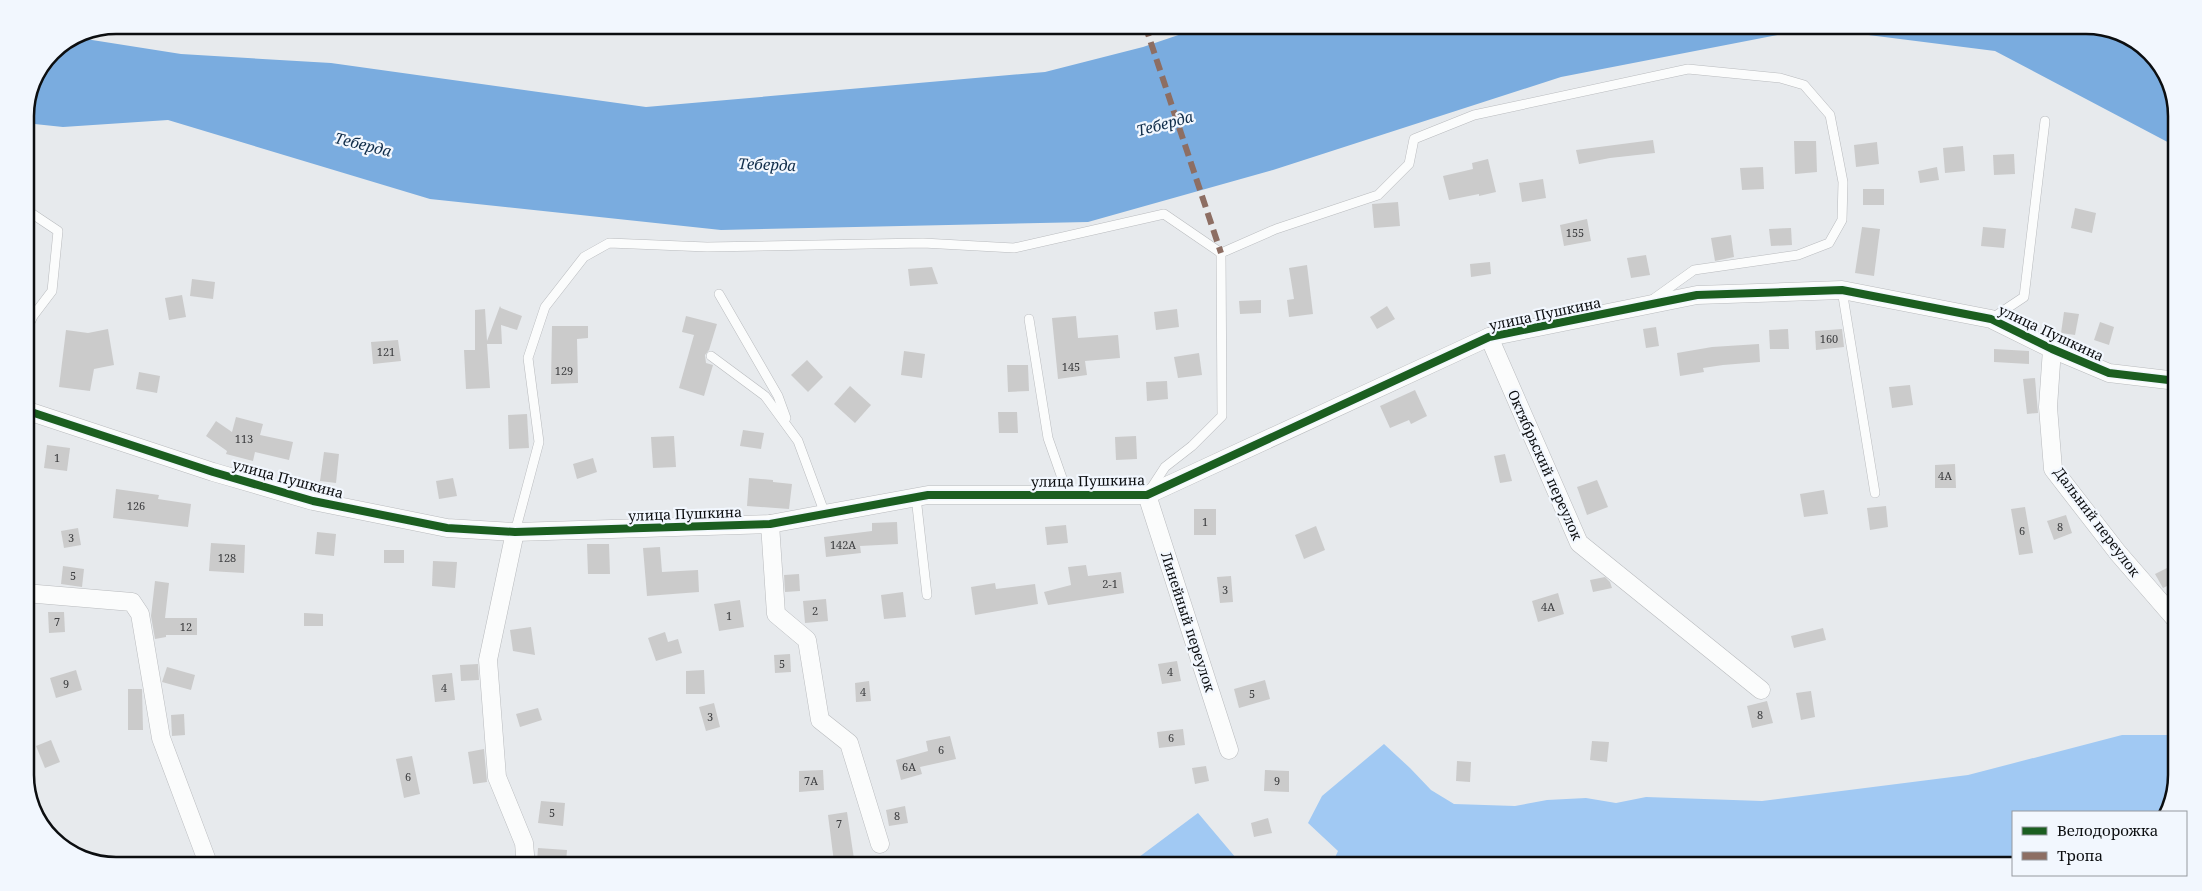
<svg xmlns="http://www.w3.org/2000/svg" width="2202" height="891" viewBox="0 0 2202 891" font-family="'Noto Serif',serif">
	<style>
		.forest { fill: #a1c9f3 }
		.water { fill: #7aacdf }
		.building { fill: #cbcbcb }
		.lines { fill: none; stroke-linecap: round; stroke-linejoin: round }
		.lane-casing { stroke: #b9bbbe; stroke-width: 10 }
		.street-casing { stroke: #b9bbbe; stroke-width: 19 }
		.lane { stroke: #fbfcfc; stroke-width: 9 }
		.street { stroke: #fbfcfc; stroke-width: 18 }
		.quiet { stroke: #8d6e63; stroke-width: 6; stroke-dasharray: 12 6; stroke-linecap: butt }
		.cycleway-casing { stroke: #f2f7fe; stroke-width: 11 }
		.cycleway { stroke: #1b5e20; stroke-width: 8 }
		.labels { text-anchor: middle; stroke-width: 4.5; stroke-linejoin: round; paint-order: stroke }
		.number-label { font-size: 11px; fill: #3c3d3f }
		.street-label { font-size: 14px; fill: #0c0e10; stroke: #f2f7fe }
		.water-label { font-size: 15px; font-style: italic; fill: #102d4a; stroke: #f2f7fe }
		.rim { fill: none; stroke: #0c0e10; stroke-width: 2.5 }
	</style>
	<rect width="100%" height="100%" fill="#e7eaed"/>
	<g class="forest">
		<polygon points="2122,735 2177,735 2177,775 2168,812 2013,812 2013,866 1331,866 1338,851 1308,823 1322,796 1384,744 1410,768 1431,790 1454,804 1515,806 1547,800 1586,798 1616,803 1646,797 1762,801 1968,775"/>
		<polygon points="1198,813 1236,858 1249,866 1127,866"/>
	</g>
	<polygon class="water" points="1208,25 2086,25 2120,32 2158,61 2177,110 2177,147 1995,51 1813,28 1561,77 1273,170 1088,222 721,230 430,199 168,120 63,127 25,123 25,110 52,51 73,37 181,54 331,63 646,107 1045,72 1143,47"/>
	<g class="building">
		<polygon points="1653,140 1655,153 1610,158 1579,164 1576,150"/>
		<polygon points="1794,141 1816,141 1817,172 1795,174"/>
		<polygon points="1877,142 1879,164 1856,167 1854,145"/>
		<polygon points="1963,146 1965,171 1945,173 1943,148"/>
		<polygon points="2014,154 2015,174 1994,175 1993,155"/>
		<polygon points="1488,159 1496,192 1479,196 1479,194 1449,200 1443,176 1473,169 1472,163"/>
		<polygon points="1763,167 1764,189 1742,190 1740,168"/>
		<polygon points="1937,167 1939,180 1920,183 1918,171"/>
		<polygon points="1543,179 1546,198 1522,202 1519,183"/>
		<rect x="1863" y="189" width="21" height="16"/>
		<polygon points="1398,202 1400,226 1374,228 1372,204"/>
		<polygon points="2075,208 2096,213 2092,233 2071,228"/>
		<polygon points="1587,219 1591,241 1564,246 1560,225"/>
		<polygon points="1862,227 1880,229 1874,276 1855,273"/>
		<polygon points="1983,227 2006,229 2004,248 1981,246"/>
		<polygon points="1791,228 1792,245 1771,246 1769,229"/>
		<polygon points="1731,235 1734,257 1715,261 1711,238"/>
		<polygon points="1646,255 1650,275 1631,278 1627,258"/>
		<polygon points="1490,262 1491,274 1471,277 1470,264"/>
		<polygon points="1307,265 1313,314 1289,317 1287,300 1294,299 1289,268"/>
		<polygon points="932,267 938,284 910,286 908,269"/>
		<polygon points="192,279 215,282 213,299 190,296"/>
		<polygon points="182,295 186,317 169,320 165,298"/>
		<polygon points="1261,300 1261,313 1240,314 1239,301"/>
		<polygon points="500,306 501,308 522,316 517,330 501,325 502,344 487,344 490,388 466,389 464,350 475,350 475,310 485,309 487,341"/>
		<polygon points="1387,306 1395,319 1377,329 1370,317"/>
		<polygon points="1177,309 1179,327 1156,330 1154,312"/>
		<polygon points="2064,312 2079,314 2075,335 2061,333"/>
		<polygon points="686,316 717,324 709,350 705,355 706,363 713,365 704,396 679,388 694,335 682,332"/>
		<polygon points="1076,316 1078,338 1118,335 1120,358 1085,361 1087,375 1058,379 1052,318"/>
		<polygon points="2100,322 2114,327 2109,345 2094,340"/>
		<polygon points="552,326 588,326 588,338 577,339 578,383 551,384"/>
		<polygon points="1656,327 1659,346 1646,348 1643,329"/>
		<polygon points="108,329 114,365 94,369 90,391 59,387 66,330 88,333"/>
		<polygon points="1788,329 1789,349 1770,349 1769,330"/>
		<polygon points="1842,329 1844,347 1816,350 1815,331"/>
		<polygon points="398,340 401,361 373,364 371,342"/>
		<polygon points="1759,344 1760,362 1723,365 1703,368 1704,372 1680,376 1677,353 1712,347"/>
		<polygon points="1994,349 2029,351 2029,364 1994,362"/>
		<polygon points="904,351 925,354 922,378 901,375"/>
		<polygon points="1199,353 1202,375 1178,378 1174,357"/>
		<polygon points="807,360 823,377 808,392 791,375"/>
		<polygon points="1007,365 1028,365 1029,391 1008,392"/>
		<polygon points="139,372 160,376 157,393 136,389"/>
		<polygon points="2035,378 2038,413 2027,414 2023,379"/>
		<polygon points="1167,381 1168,399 1147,401 1146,382"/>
		<polygon points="1910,385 1913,405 1892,408 1889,387"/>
		<polygon points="850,386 871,405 855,423 834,404"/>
		<polygon points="1415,390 1427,416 1411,424 1409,420 1390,428 1380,406"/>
		<polygon points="998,412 1017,412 1018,433 999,433"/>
		<polygon points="527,414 529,448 509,449 508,415"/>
		<polygon points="236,417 263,424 260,435 293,442 289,460 255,452 253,461 226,454 227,451 206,436 216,421 232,432"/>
		<polygon points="743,430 764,433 761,449 740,446"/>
		<polygon points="674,436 676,467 653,468 651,437"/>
		<polygon points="1136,436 1137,459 1116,460 1115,437"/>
		<polygon points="47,445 70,448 67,471 44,468"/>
		<polygon points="324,452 339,454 336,483 320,481"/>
		<polygon points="1505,454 1512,481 1500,483 1494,456"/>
		<polygon points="593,458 597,472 577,479 573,464"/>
		<polygon points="1955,464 1956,488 1935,488 1935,465"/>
		<polygon points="453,478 457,496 439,499 436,481"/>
		<polygon points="749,478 773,480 773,482 792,484 789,509 747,506"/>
		<polygon points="1597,480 1608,507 1587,515 1577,487"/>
		<polygon points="116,489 159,495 158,499 191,504 188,527 113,518"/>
		<polygon points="1824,490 1828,514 1804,517 1800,494"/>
		<polygon points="1886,506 1888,527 1870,530 1867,508"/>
		<polygon points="2025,507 2033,553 2019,555 2011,509"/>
		<rect x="1194" y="509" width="22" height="26"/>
		<polygon points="2066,515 2072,533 2054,540 2047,521"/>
		<polygon points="897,522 898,544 860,546 861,553 826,557 824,537 872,531 872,523"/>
		<polygon points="1066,525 1068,543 1047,545 1045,527"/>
		<polygon points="1316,526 1325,550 1304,559 1295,535"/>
		<polygon points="78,528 81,545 64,548 61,531"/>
		<polygon points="317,532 336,534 334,556 315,554"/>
		<polygon points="211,543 245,545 244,573 209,571"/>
		<polygon points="587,544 609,544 610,574 588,574"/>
		<polygon points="660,547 662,572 698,570 699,592 647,596 643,548"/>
		<rect x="384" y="550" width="20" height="13"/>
		<polygon points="433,561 457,562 455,588 432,586"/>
		<polygon points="1086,565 1088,576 1121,572 1124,593 1048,605 1044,592 1071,585 1068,567"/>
		<polygon points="63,566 84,569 82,587 61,584"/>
		<polygon points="2171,566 2177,581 2163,588 2155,574"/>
		<polygon points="799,574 800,591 785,592 784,575"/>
		<polygon points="1231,576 1233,602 1220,603 1217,577"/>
		<polygon points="1605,577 1610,582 1612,588 1593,592 1590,580"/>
		<polygon points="155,581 169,583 165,618 197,618 197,635 166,635 166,637 155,639 151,616"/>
		<polygon points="995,583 996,589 1035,584 1038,604 975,615 971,587"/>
		<polygon points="903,592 906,617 884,619 881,595"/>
		<polygon points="1558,593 1564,614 1538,622 1532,601"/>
		<polygon points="826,599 828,621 805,623 803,601"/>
		<polygon points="740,600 744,627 719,631 714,604"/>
		<polygon points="48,612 64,612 65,632 49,633"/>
		<polygon points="304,613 323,614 323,626 304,626"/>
		<polygon points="531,627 535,655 513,651 510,630"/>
		<polygon points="1823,628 1826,640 1794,648 1791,636"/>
		<polygon points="665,632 668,642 678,639 682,653 656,661 648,638"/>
		<polygon points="790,654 791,672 775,673 774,655"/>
		<polygon points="1177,661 1181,681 1162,684 1158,664"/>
		<polygon points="478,664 479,680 461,681 460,665"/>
		<polygon points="167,667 195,675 191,690 162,682"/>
		<polygon points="76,670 82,690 56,698 50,678"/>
		<polygon points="704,670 705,694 686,694 686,671"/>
		<polygon points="452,673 455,700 435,702 432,675"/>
		<polygon points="1265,680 1270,699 1239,708 1234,689"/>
		<polygon points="869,681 871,701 856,702 855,683"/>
		<polygon points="128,689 142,689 143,730 128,730"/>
		<polygon points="1811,691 1815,717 1801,720 1796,693"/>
		<polygon points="1767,701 1773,723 1752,728 1747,706"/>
		<polygon points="714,703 720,727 706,731 699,707"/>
		<polygon points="538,708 542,720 520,727 516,714"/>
		<polygon points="184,714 185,735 172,736 171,715"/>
		<polygon points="1183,729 1185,745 1159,748 1157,732"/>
		<polygon points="950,736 956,759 920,767 922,774 901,780 896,760 928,751 926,741"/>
		<polygon points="51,740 60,762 45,768 36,746"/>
		<polygon points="1592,741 1609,742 1607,762 1590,760"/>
		<polygon points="484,749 487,782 473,784 468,752"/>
		<polygon points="412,756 420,794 404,798 396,759"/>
		<polygon points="1457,761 1471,762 1470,782 1456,781"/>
		<polygon points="1206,766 1209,781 1195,784 1192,768"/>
		<polygon points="823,770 824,790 799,792 799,771"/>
		<polygon points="1265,770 1289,771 1289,792 1264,791"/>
		<polygon points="541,801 565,803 563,826 538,823"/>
		<polygon points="905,806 908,823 889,826 886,810"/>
		<polygon points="847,812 854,859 834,862 828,815"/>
		<polygon points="1268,818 1272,833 1254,837 1251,823"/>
		<polygon points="538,848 567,850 566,864 537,862"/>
	</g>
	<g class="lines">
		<defs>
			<g id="lane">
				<polyline points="25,209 58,231 52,291 33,316 25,333"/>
				<polyline points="1842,290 1875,493"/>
				<polyline points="719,294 778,396 786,418"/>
				<polyline points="1029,319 1048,438 1068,495"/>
				<polyline points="1991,319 2024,297 2045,121"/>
				<polyline points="711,356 765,396 798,441 825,514"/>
				<polyline points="1150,490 1165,467 1192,446 1222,416 1221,253"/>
				<polyline points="916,497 927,595"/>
				<polyline points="515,532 539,442 528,358 545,307 584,257 609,243 707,247 923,243 1014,248 1164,214 1221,253 1276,229 1378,195 1409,164 1414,139 1474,115 1688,69 1780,78 1804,85 1830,115 1843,182 1842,220 1829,243 1798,255 1694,270 1652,300"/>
			</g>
			<g id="street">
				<polyline points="1489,337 1579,543 1761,690"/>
				<polyline points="2052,349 2048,407 2053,469 2118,553 2177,621"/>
				<polyline points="25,410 213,472 313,501 447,528 515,532 770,524 928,495 1147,495 1489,337 1697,295 1842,290 1991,319 2052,349 2109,373 2177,381"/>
				<polyline points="25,429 27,410"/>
				<polyline points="1147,495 1229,750"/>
				<polyline points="770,524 776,614 807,640 820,720 849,743 880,844"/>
				<polyline points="515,532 488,660 497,777 524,843 526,866"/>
				<polyline points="25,593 132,602 140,614 161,738 209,866"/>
			</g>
		</defs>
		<use href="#lane" class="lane-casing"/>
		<use href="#street" class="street-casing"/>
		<use href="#lane" class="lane"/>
		<use href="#street" class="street"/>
		<polyline class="quiet" points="1145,25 1221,253"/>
		<defs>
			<polyline id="cycleway" points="25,410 213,472 313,501 447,528 515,532 770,524 928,495 1147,495 1489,337 1697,295 1842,290 1991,319 2052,349 2109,373 2177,381"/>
		</defs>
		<use href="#cycleway" class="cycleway-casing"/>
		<use href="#cycleway" class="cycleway"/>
	</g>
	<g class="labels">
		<g class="number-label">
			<text x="1575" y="237">155</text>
			<text x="1829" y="343">160</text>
			<text x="386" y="356">121</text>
			<text x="1071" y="371">145</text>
			<text x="564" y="375">129</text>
			<text x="244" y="443">113</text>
			<text x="57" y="462">1</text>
			<text x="1945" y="480">4А</text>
			<text x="136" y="510">126</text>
			<text x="1205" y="526">1</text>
			<text x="2060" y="531">8</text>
			<text x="2022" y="535">6</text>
			<text x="71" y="542">3</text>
			<text x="843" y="549">142А</text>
			<text x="227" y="562">128</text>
			<text x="73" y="580">5</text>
			<text x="1110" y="588">2-1</text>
			<text x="1225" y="594">3</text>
			<text x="1548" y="611">4А</text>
			<text x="815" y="615">2</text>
			<text x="729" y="620">1</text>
			<text x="57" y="626">7</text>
			<text x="186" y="631">12</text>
			<text x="782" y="668">5</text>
			<text x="1170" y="676">4</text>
			<text x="66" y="688">9</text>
			<text x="444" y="692">4</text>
			<text x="863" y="696">4</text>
			<text x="1252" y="698">5</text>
			<text x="1760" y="719">8</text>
			<text x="710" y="721">3</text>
			<text x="1171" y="742">6</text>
			<text x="941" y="754">6</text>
			<text x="909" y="771">6А</text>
			<text x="408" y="781">6</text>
			<text x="811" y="785">7А</text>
			<text x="1277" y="785">9</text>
			<text x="552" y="817">5</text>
			<text x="897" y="820">8</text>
			<text x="839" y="828">7</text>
		</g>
		<g class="street-label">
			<text transform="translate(1545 314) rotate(-12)" y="5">улица Пушкина</text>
			<text transform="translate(2051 333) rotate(25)" y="5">улица Пушкина</text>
			<text transform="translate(1545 465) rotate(66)" y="5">Октябрьский переулок</text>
			<text transform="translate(288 479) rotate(15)" y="5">улица Пушкина</text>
			<text transform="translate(1088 481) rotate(-1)" y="5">улица Пушкина</text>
			<text transform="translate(685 514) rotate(-2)" y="5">улица Пушкина</text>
			<text transform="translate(2097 522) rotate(53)" y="5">Дальний переулок</text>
			<text transform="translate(1188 622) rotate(72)" y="5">Линейный переулок</text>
		</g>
		<g class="water-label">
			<text transform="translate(1165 124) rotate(-15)" y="5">Теберда</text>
			<text transform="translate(363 145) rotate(14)" y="5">Теберда</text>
			<text transform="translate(767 165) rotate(2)" y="5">Теберда</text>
		</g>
	</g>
	<path d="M0 0H2202V891H0ZM116 34H2086A82 82 0 0 1 2168 116V775A82 82 0 0 1 2086 857H116A82 82 0 0 1 34 775V116A82 82 0 0 1 116 34Z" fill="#f2f7fe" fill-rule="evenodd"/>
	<path class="rim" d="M116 34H2086A82 82 0 0 1 2168 116V775A82 82 0 0 1 2086 857H116A82 82 0 0 1 34 775V116A82 82 0 0 1 116 34Z"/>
	<rect x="2012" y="811" width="175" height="65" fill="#f2f7fe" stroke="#969a9f"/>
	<rect x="2022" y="827" width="25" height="8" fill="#1b5e20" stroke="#969a9f"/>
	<text x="2057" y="836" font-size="15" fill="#0c0e10">Велодорожка</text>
	<rect x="2022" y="852" width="25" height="8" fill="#8d6e63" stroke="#969a9f"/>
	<text x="2057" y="861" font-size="15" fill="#0c0e10">Тропа</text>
</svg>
